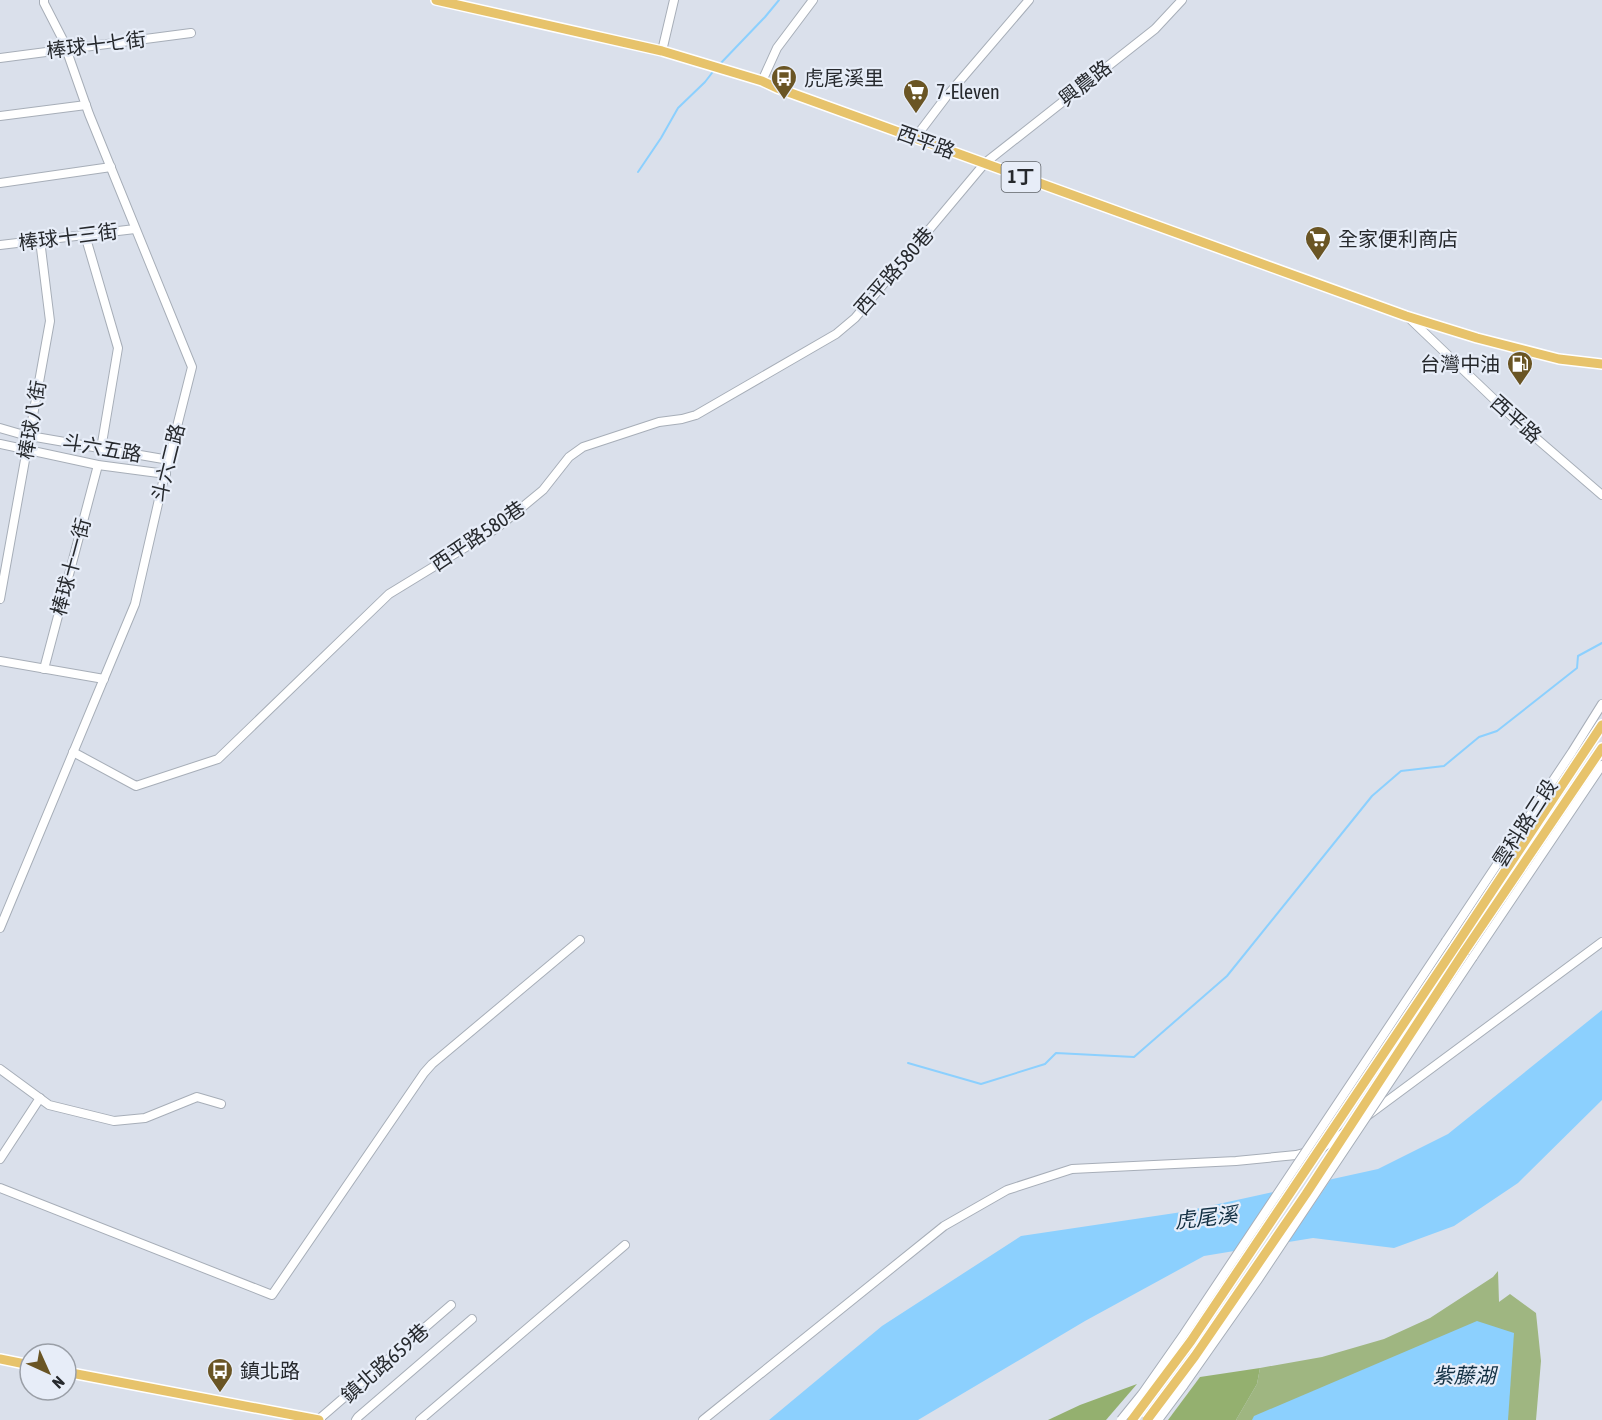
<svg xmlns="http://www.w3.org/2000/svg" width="1602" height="1420" viewBox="0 0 1602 1420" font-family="'Asap Condensed','Noto Sans TC',sans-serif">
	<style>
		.green { fill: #9fb681 }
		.forest { fill: #94b06f }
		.water { fill: #8cd0fe }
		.pier { fill: #dae0eb }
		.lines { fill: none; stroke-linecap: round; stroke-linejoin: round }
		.stream { stroke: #8cd0fe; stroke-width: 2 }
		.minor-casing { stroke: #a7aeb8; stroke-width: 10 }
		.major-casing { stroke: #fff; stroke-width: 12 }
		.minor { stroke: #fff; stroke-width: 8 }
		.major { stroke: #e7c36b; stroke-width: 9 }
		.minor-bridge-casing { stroke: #a7aeb8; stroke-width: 10; stroke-linecap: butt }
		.major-bridge-casing { stroke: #fff; stroke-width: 12; stroke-linecap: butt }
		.minor-bridge { stroke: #fff; stroke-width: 8 }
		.major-bridge { stroke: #e7c36b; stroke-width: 9 }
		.labels { text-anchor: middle; stroke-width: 4.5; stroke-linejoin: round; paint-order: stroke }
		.shield { fill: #e7edf8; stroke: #60646a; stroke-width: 1.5 }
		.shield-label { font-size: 18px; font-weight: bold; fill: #26292d }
		.street-label { font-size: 20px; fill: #26292d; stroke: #e7edf8 }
		.poi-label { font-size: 20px; fill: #26292d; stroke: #e7edf8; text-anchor: start }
		.water-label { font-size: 21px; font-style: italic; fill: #102e41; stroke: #e7edf8 }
	</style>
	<rect width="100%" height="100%" fill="#dae0eb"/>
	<polygon class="green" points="1498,1271 1499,1302 1510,1294 1536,1313 1541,1361 1536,1420 1236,1420 1257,1384 1260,1368 1322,1357 1384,1339 1430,1318 1493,1277"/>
	<g class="forest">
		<polygon points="1260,1368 1257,1384 1236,1420 1168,1420 1200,1377"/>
		<polygon points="1137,1384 1106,1420 1048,1420 1080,1405"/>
	</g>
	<g class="water">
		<polygon points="1602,1010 1602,1100 1518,1183 1454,1226 1394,1248 1313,1238 1204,1256 1085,1321 918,1420 769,1420 882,1326 1021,1236 1182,1212 1378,1169 1448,1134"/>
		<polygon points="1477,1321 1514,1333 1508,1420 1252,1420 1254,1416"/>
	</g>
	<polygon class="pier" points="1333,1176 1286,1245 1235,1254 1278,1188"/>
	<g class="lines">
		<g class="stream">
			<polyline points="719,65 765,17 779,0"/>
			<polyline points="638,172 661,138 678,108 705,82 715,69"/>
			<polyline points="908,1063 981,1084 1045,1064 1056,1053 1134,1057 1227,976 1372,796 1401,771 1444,766 1479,737 1497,731 1577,668 1578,656 1602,643"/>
		</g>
		<defs>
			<g id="minor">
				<polyline points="662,51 674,0"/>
				<polyline points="0,58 191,33"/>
				<polyline points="762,81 777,48 813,0"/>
				<polyline points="0,116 86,105"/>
				<polyline points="915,138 946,97 1029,0"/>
				<polyline points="0,183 111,167"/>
				<polyline points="85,235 118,348 101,449"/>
				<polyline points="0,245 135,229"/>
				<polyline points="1408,317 1522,426 1602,495"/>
				<polyline points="0,428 24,435 169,460"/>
				<polyline points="0,444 98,465 166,474"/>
				<polyline points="0,599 50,321 40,240"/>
				<polyline points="0,661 104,679"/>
				<polyline points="44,669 98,465"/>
				<polyline points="73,752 136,786 218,759 389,594 497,528 543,490 569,457 583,447 659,422 682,419 696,415 836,334 855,318 985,163 1155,29 1182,0"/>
				<polyline points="0,928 135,604 163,482 192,367 89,114 63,40 44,3 44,0"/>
				<polyline points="1446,941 1572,752 1602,704"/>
				<polyline points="1473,957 1602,765"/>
				<polyline points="0,1069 49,1105 114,1121 145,1118 197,1097 221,1104"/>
				<polyline points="1367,1116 1602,942"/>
				<polyline points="0,1159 40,1098"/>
				<polyline points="0,1188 272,1295 424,1073 432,1064 580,940"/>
				<polyline points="318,1420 451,1305"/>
				<polyline points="356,1420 358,1417 472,1319"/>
				<polyline points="420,1420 625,1245"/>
				<polyline points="703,1420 944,1226 1007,1190 1072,1169 1236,1161 1296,1155 1322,1148 1345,1132"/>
			</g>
			<g id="major">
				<polyline points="436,0 662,51 762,81 777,88 1406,316 1477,338 1559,359 1602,364"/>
				<polyline points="1455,947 1602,725"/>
				<polyline points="1464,952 1602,748"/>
				<polyline points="0,1359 30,1365"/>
				<polyline points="66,1372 319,1420"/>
			</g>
		</defs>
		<use href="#minor" class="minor-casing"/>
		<use href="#major" class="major-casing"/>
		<use href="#minor" class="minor"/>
		<use href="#major" class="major"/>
		<defs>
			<g id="minor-bridge">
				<polyline points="1121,1420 1142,1394 1184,1334 1446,941"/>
				<polyline points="1158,1420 1184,1385 1257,1281 1473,957"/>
			</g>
			<g id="major-bridge">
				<polyline points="1132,1420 1191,1341 1455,947"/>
				<polyline points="1147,1420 1195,1356 1306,1194 1464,952"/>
			</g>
		</defs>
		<use href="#minor-bridge" class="minor-bridge-casing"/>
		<use href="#major-bridge" class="major-bridge-casing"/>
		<use href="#minor-bridge" class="minor-bridge"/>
		<use href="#major-bridge" class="major-bridge"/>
	</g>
	<defs>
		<symbol id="bus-pin" viewBox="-11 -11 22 30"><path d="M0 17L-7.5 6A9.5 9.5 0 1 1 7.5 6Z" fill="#6a5524" stroke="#e7edf8"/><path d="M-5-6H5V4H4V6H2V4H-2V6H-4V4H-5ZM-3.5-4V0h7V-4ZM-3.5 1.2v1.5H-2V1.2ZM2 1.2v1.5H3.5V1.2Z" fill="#fff"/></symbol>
		<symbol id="supermarket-pin" viewBox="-11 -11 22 30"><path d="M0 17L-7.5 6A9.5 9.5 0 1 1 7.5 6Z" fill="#6a5524" stroke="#e7edf8"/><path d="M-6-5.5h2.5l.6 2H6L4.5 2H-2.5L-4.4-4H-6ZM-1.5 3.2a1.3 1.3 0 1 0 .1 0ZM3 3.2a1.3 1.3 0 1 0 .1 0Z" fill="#fff"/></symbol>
		<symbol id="fuel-pin" viewBox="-11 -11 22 30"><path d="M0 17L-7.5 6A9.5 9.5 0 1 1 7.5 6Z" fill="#6a5524" stroke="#e7edf8"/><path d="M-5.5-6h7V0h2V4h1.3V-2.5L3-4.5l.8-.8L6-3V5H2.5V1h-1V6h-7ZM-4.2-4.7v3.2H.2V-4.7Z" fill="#fff"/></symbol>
	</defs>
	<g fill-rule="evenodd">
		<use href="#bus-pin" x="769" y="63" width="30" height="40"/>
		<use href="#supermarket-pin" x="901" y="77" width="30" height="40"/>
		<use href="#supermarket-pin" x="1303" y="224" width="30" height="40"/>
		<use href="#fuel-pin" x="1505" y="349" width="30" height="40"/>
		<use href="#bus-pin" x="205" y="1356" width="30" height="40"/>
	</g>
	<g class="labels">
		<rect class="shield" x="1001.5" y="162" width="39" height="30" rx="4.5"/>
		<g class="shield-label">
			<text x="1021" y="183">1丁</text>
		</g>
		<g class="street-label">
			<text transform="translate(96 45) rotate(-7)" y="7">棒球十七街</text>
			<text transform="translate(1085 83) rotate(-38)" y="7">興農路</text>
			<text transform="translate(926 142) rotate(20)" y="7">西平路</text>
			<text transform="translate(68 237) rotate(-7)" y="7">棒球十三街</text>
			<text transform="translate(894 271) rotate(-49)" y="7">西平路580巷</text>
			<text transform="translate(1516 419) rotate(42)" y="7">西平路</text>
			<text transform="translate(32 420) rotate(-80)" y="7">棒球八街</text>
			<text transform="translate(102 448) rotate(10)" y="7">斗六五路</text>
			<text transform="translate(168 463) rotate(-76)" y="7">斗六二路</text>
			<text transform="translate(478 536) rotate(-34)" y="7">西平路580巷</text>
			<text transform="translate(71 567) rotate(-75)" y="7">棒球十一街</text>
			<text transform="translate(1525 823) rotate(-57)" y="7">雲科路三段</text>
			<text transform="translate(385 1363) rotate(-41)" y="7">鎮北路659巷</text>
		</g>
		<g class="poi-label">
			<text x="804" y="85">虎尾溪里</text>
			<text x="936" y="99">7-Eleven</text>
			<text x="1338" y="246">全家便利商店</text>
			<text x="1500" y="371" text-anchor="end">台灣中油</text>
			<text x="240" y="1378">鎮北路</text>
		</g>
		<g class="water-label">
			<text transform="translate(1206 1218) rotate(-6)" y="7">虎尾溪</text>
			<text x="1464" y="1383">紫藤湖</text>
		</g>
	</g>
	<g transform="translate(48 1372) rotate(135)"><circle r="28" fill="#e7edf8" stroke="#9a9fa7" stroke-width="1.5"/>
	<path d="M0-4.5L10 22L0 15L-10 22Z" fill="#6a5524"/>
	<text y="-9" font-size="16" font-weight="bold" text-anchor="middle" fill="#26292d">N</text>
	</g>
</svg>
